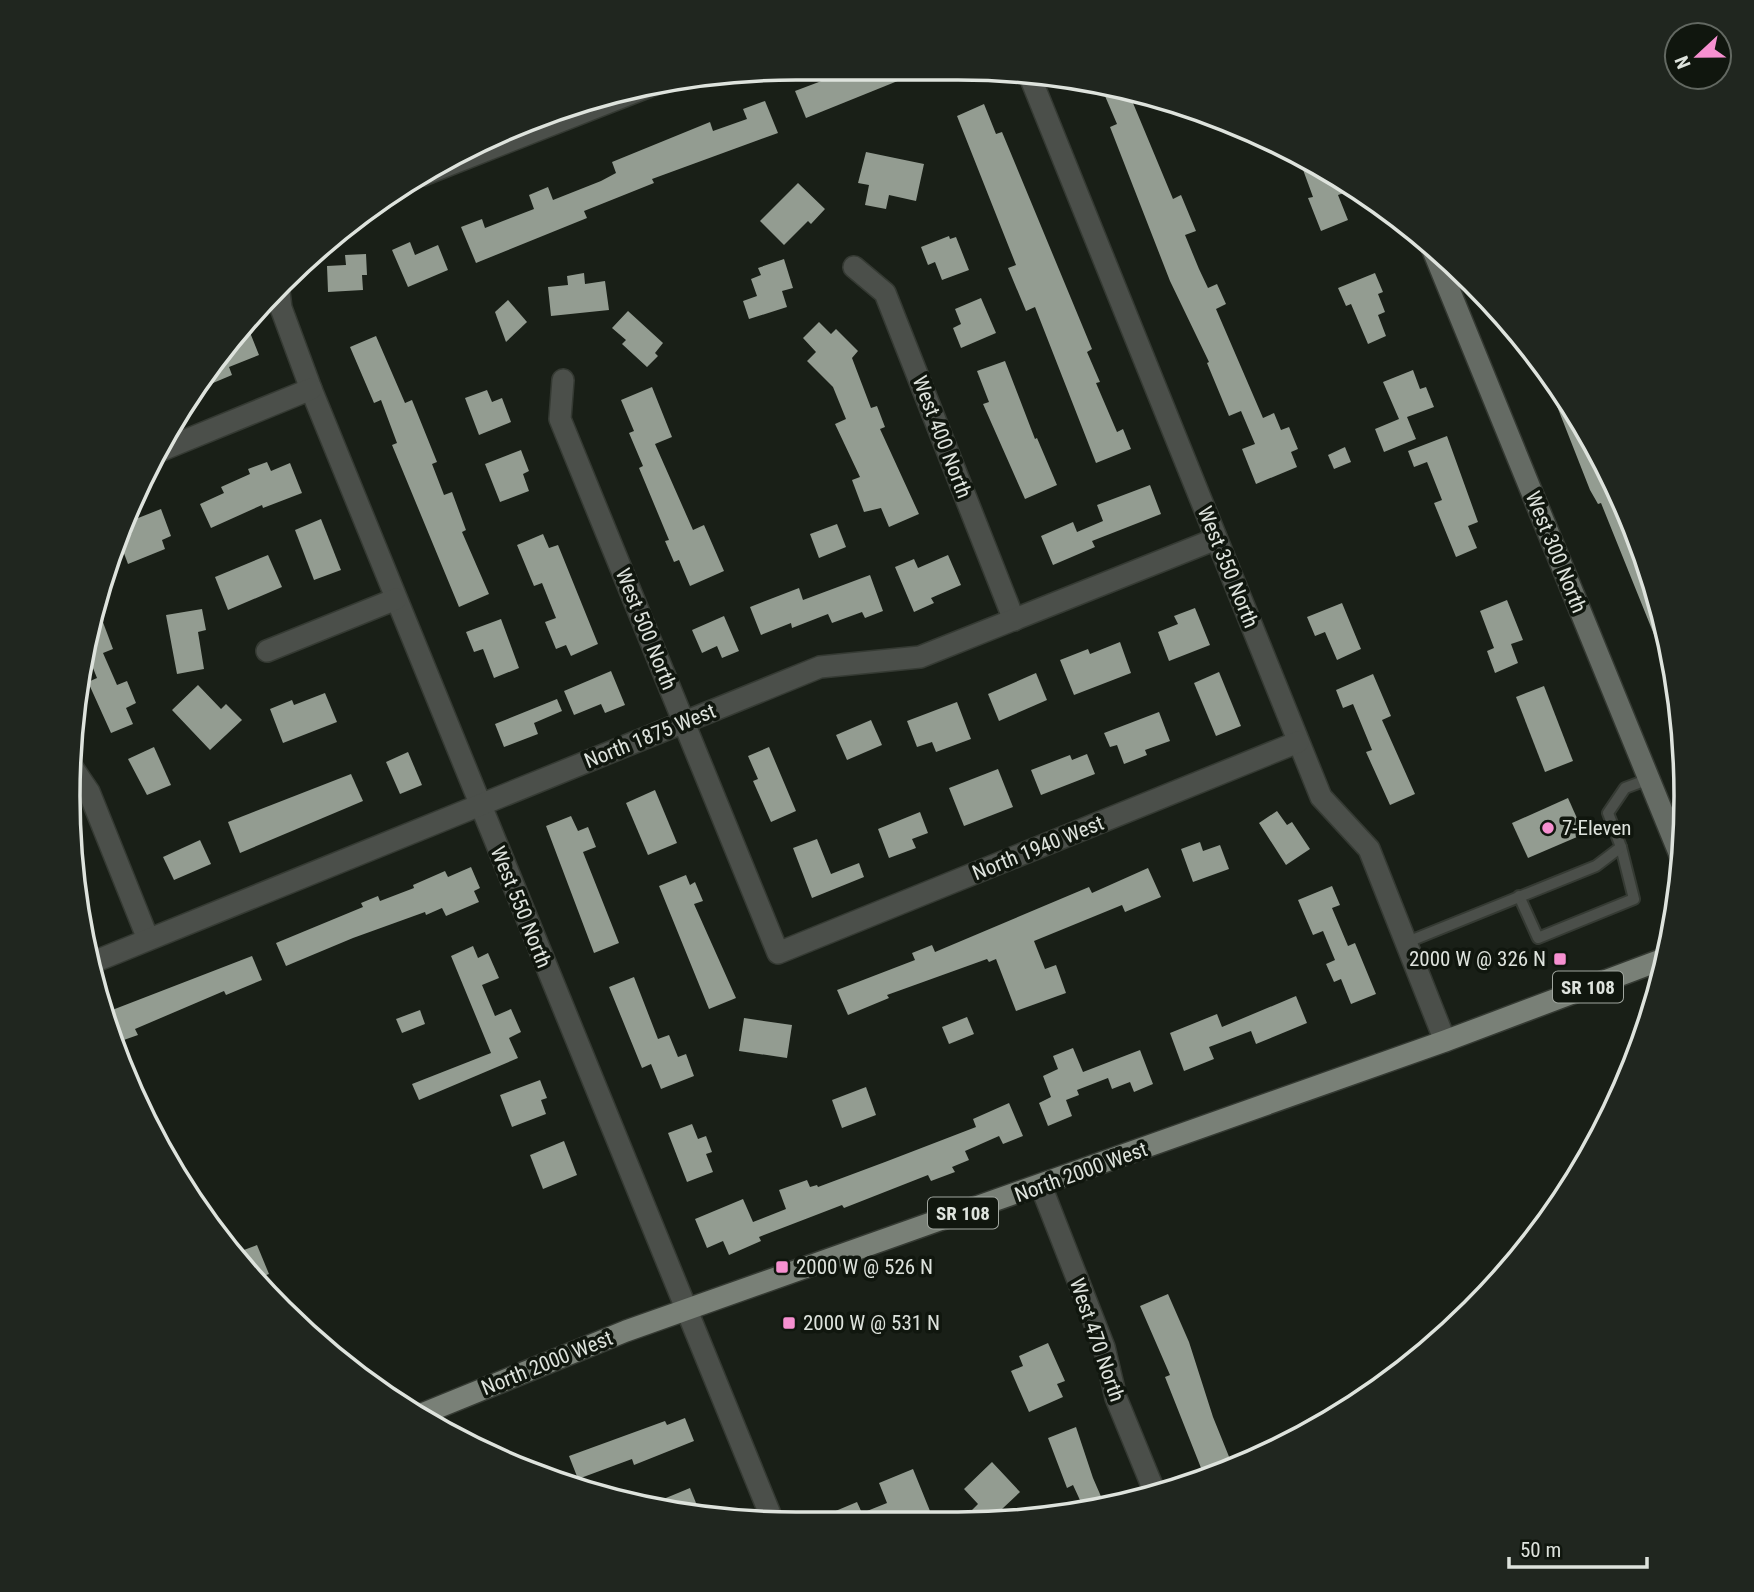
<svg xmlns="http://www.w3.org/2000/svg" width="1754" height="1592" viewBox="0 0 1754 1592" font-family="'Roboto Condensed',sans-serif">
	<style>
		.building { fill: #939c91 }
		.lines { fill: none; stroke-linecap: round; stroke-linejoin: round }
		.lane-casing { stroke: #353a33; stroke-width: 14 }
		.street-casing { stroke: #353a33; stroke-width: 24 }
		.secondary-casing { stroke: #353a33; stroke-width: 24 }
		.primary-casing { stroke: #353a33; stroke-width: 24 }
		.lane { stroke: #4b4f4a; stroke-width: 10 }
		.street { stroke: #4b4f4a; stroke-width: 21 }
		.secondary { stroke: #656b64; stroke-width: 21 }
		.primary { stroke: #798077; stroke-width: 21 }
		.poi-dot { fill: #f690d0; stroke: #10160e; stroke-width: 2.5 }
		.labels { text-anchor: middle; stroke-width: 7; stroke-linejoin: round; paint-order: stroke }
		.shield { fill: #10160e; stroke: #a0a69f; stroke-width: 2 }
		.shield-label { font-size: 19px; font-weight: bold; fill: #dee3dd }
		.street-label { font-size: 21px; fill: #dee3dd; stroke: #10160e }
		.poi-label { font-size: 21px; fill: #dee3dd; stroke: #10160e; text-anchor: start }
		.rim { fill: none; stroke: #dee3dd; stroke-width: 3.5 }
	</style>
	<rect width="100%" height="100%" fill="#191f17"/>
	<g class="building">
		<polygon points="848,71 850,71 915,74 806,118 795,91"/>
		<polygon points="1099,82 1128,91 1173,199 1181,195 1196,231 1185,235 1199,269 1208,288 1217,284 1226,304 1216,309 1263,418 1274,413 1281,430 1289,427 1298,449 1291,452 1297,467 1256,484 1242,449 1255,444 1241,411 1229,416 1207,363 1209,362 1170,281 1110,127 1117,124"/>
		<polygon points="765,101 778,133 652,179 654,183 584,211 587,218 476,263 461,227 482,219 485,228 534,209 529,195 548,187 553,200 601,181 616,173 612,162 710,122 713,131 747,119 743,109"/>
		<polygon points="984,104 996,134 1002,132 1092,349 1087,352 1100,382 1096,383 1117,432 1123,429 1131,449 1096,463 1035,307 1026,311 1008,268 1016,265 957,116"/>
		<polygon points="866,152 924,164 916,201 889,195 886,209 865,205 869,185 858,183"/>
		<polygon points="1298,156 1338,178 1344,193 1338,195 1348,220 1321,231 1308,198 1313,197"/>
		<polygon points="798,183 825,209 811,224 808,221 784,245 760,221"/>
		<polygon points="949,236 950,239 956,237 969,270 942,280 935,262 928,265 921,247"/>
		<polygon points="410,242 415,255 438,245 448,270 408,287 392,250"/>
		<polygon points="366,254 367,275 362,275 363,290 328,292 327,266 346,265 345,255"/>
		<polygon points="784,259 793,288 782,291 787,307 749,319 743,301 757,296 751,279 761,275 758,268"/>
		<polygon points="584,273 585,284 605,281 609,310 551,316 548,287 568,285 567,276"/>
		<polygon points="1375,273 1383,292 1378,294 1385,312 1378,315 1386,336 1368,344 1351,304 1346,306 1338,288"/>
		<polygon points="981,298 996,333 961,348 953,328 961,324 955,309"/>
		<polygon points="508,300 527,322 506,342 495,312"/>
		<polygon points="628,311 663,343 655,353 658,356 647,367 622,344 626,340 612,328"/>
		<polygon points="819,322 831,334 836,329 858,351 852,358 871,408 877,406 885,427 880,429 919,514 889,527 881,508 864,512 852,480 860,477 835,424 846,419 833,387 807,361 816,352 803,338"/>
		<polygon points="247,325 259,355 229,367 232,375 213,383 210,376 203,378 219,353"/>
		<polygon points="376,336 405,403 412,400 437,462 432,464 444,495 452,492 466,530 462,532 489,594 459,607 392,445 397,443 381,400 374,403 350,347"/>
		<polygon points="1005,361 1035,439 1037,438 1057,485 1025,499 983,404 989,402 977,371"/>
		<polygon points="1413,370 1420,389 1426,387 1434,407 1407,417 1416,439 1384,452 1375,429 1399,419 1383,382"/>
		<polygon points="652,387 672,437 655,444 693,530 704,525 724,571 690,586 679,560 674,562 665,541 669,540 639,468 643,466 629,433 634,431 621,400"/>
		<polygon points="487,390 492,402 502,398 511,422 479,435 465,398"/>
		<polygon points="1563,392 1630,517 1665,633 1655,637 1601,503 1598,504 1590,490 1553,396"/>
		<polygon points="1447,436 1478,522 1468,526 1477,548 1456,557 1434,503 1442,500 1427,462 1414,467 1408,451"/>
		<polygon points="1345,447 1351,462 1334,469 1328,455"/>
		<polygon points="521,450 529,471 523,474 529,491 500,502 485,464"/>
		<polygon points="267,462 271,471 290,463 302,493 263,508 262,505 211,528 200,504 224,493 221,487 250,474 248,469"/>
		<polygon points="1150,485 1161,514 1092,541 1095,547 1053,565 1041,536 1073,522 1077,532 1103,521 1097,505"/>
		<polygon points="161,509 171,536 162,540 165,549 128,564 119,540 132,533 128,522"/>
		<polygon points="321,519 341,570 314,580 295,530"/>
		<polygon points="837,524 846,547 819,558 810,534"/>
		<polygon points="543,534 549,548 558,545 598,644 571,656 566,645 556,649 545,622 556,618 542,583 534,586 517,545"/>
		<polygon points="268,555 282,587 228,610 215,577"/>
		<polygon points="948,555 961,585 931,598 934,603 914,612 895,567 914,559 918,568"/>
		<polygon points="870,575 883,611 865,618 862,612 832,623 828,614 792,628 791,623 761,635 750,607 799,588 803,600"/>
		<polygon points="1507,600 1523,640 1511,644 1518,663 1495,673 1487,651 1494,648 1480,611"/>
		<polygon points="95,601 113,649 103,653 117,685 127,681 136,703 126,708 133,724 111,733 88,682 97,678 89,658 86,659"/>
		<polygon points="1342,603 1361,649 1337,660 1325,632 1315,636 1307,617"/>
		<polygon points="1195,608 1210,645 1169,661 1158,632 1178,624 1174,616"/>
		<polygon points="202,609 206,630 198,632 204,669 177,674 166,615"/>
		<polygon points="724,616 739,651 722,658 717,646 702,653 692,630"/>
		<polygon points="501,619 519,668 494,678 483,649 474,652 466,632"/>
		<polygon points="1120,642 1131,673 1074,695 1060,660 1088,649 1090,654"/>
		<polygon points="611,671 625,705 605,713 601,704 574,715 564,691"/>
		<polygon points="1219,672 1241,726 1216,736 1194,683"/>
		<polygon points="1036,673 1047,700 999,721 988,694"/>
		<polygon points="1373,674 1391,716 1382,720 1415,794 1390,805 1366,752 1372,750 1353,704 1343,708 1336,690"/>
		<polygon points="198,685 221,709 226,704 242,720 210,750 172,710"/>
		<polygon points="1544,686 1573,761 1545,772 1516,697"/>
		<polygon points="325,693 337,722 283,743 270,709 292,700 294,705"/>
		<polygon points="557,699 562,711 534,723 538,734 504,747 495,724"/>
		<polygon points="957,702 971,739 936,752 932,742 917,747 907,721"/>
		<polygon points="1159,712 1170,741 1145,750 1147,755 1124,764 1117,745 1110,747 1104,733"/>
		<polygon points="871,720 882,745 847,760 836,735"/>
		<polygon points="154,747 171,785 147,795 128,759"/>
		<polygon points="769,747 796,811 771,822 753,781 758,779 748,756"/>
		<polygon points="408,752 422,785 400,794 386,762"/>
		<polygon points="1087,754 1095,774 1041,795 1031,770 1070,755 1072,760"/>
		<polygon points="998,769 1013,807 964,826 949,788"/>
		<polygon points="351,774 363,801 240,853 228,822"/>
		<polygon points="655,790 677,843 648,855 626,803"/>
		<polygon points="1568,798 1584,834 1528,858 1512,823"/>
		<polygon points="1277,811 1287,825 1292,822 1310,849 1286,865 1259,823"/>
		<polygon points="920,812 928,833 912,839 916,848 889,858 878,829"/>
		<polygon points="571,816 578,831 588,827 596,847 583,852 619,943 594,953 546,826"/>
		<polygon points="817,839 831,874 859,863 864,877 812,898 793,848"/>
		<polygon points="200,840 211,864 174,880 163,857"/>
		<polygon points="1200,842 1203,851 1220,845 1229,869 1193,882 1181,849"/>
		<polygon points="471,867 480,888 474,891 479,902 446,916 442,908 426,915 425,912 353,938 286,966 276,943 363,907 361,903 378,896 380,901 414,888 413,885 445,871 448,877"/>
		<polygon points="1148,868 1161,897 1125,912 1122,905 1034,941 1045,969 1056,965 1066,993 1016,1011 996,959 989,962 987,959 887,995 889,998 848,1015 837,990 915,960 912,953 932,945 935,952 1089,887 1092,893"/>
		<polygon points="686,875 690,885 695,882 703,901 694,904 736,998 709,1009 659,886"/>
		<polygon points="1332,886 1340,905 1332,908 1348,946 1355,943 1376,994 1351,1004 1341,979 1334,982 1326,964 1335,960 1323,931 1313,935 1298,900"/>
		<polygon points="473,946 478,958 488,953 499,978 482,985 495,1016 511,1009 521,1032 509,1038 518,1058 419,1100 412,1084 491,1053 451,956"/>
		<polygon points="252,956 262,980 226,995 224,991 135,1029 138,1035 118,1042 107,1012"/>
		<polygon points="634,977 658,1039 669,1035 678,1057 686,1054 694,1076 661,1089 651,1064 642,1068 609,987"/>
		<polygon points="1296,996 1307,1023 1256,1044 1251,1031 1209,1047 1214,1059 1184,1071 1170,1033 1217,1014 1222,1027"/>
		<polygon points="420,1010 425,1024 402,1033 396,1019"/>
		<polygon points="967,1017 974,1034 949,1044 942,1027"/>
		<polygon points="744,1018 792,1025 787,1058 739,1051"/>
		<polygon points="1073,1048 1083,1072 1140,1050 1153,1084 1134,1092 1130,1082 1112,1089 1108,1078 1077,1090 1079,1095 1066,1100 1072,1116 1048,1126 1039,1103 1051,1097 1043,1076 1058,1069 1053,1056"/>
		<polygon points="540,1080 547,1098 541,1100 546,1114 512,1127 500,1095"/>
		<polygon points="866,1087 876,1115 842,1128 832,1100"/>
		<polygon points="1009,1103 1023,1136 1003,1144 999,1136 965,1151 969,1160 952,1167 955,1172 931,1181 928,1175 844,1208 842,1205 759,1237 761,1241 729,1255 723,1241 707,1248 695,1219 743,1199 753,1222 786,1209 779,1190 807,1180 810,1187 817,1185 818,1187 885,1162 976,1127 973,1119"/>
		<polygon points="692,1124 698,1139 706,1136 712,1152 706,1154 713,1172 687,1182 668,1133"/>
		<polygon points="564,1141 577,1175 543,1189 530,1155"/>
		<polygon points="257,1245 269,1274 256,1279 233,1254"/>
		<polygon points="1168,1294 1189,1342 1213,1417 1234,1469 1205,1478 1165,1377 1170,1375 1140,1306"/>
		<polygon points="1048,1343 1065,1381 1057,1384 1063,1397 1029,1412 1011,1371 1023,1366 1019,1356"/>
		<polygon points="685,1418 694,1441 634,1465 632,1459 578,1479 569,1456 665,1421 667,1425"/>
		<polygon points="1076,1427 1093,1478 1106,1508 1085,1511 1073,1485 1067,1488 1048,1438"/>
		<polygon points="992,1462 1020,1492 1002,1509 1011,1518 983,1521 972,1510 978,1504 964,1489"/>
		<polygon points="913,1469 930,1511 902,1522 814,1520 857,1502 862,1513 887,1503 879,1483"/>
		<polygon points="690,1488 702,1518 649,1505"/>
	</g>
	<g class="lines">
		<defs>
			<g id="lane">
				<polyline points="1519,896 1538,938 1634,899 1621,847"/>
				<polyline points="1405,943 1596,866 1621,847 1608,813 1625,788 1649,779"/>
			</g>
			<g id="street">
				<polyline points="1031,79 1321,797 1369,849 1445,1041"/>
				<polyline points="423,175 663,81"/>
				<polyline points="854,267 885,293 1014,620"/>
				<polyline points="279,292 281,308 311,389 772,1519"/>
				<polyline points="563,380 560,419 778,953 1298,742"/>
				<polyline points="157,452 311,389"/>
				<polyline points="267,651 396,599"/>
				<polyline points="72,767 89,792 148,939"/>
				<polyline points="91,963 820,667 920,657 1216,539"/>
				<polyline points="1041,1186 1104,1347 1116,1398 1155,1493"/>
			</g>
			<polyline id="secondary" points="1432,248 1680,855"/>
			<polyline id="primary" points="417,1416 626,1331 1445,1041 1666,958"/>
		</defs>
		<use href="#lane" class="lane-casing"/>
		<use href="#street" class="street-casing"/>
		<use href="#secondary" class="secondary-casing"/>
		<use href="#primary" class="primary-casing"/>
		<use href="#lane" class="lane"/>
		<use href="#street" class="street"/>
		<use href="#secondary" class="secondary"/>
		<use href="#primary" class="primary"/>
	</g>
	<g class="poi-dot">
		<circle cx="1548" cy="828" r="7"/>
		<rect x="1553" y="952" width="14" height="14" rx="3.5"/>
		<rect x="775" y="1260" width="14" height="14" rx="3.5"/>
		<rect x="782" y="1316" width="14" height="14" rx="3.5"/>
	</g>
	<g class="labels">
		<g class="shield">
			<rect x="1553" y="971.5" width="70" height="31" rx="5"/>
			<rect x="928" y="1197.5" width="70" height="31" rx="5"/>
		</g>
		<g class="shield-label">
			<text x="1588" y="994">SR 108</text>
			<text x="963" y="1220">SR 108</text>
		</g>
		<g class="street-label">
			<text transform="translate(942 437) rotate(69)" y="7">West 400 North</text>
			<text transform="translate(1556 552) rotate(68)" y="7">West 300 North</text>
			<text transform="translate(1228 567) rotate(68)" y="7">West 350 North</text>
			<text transform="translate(646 629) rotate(68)" y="7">West 500 North</text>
			<text transform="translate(650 736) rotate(-22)" y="7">North 1875 West</text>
			<text transform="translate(1038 848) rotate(-22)" y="7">North 1940 West</text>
			<text transform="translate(521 907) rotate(68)" y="7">West 550 North</text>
			<text transform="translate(1081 1172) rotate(-20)" y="7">North 2000 West</text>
			<text transform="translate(1097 1340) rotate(71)" y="7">West 470 North</text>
			<text transform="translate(547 1363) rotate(-22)" y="7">North 2000 West</text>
		</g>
		<g class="poi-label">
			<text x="1562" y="835">7-Eleven</text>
			<text x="1546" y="966" text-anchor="end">2000 W @ 326 N</text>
			<text x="796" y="1274">2000 W @ 526 N</text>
			<text x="803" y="1330">2000 W @ 531 N</text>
		</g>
	</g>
	<path d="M0 0H1754V1592H0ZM796 80H958A716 716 0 0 1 1674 796V796A716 716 0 0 1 958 1512H796A716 716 0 0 1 80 796V796A716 716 0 0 1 796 80Z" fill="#20261f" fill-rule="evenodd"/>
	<path class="rim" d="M796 80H958A716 716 0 0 1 1674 796V796A716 716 0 0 1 958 1512H796A716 716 0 0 1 80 796V796A716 716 0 0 1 796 80Z"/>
	<g transform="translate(1698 56) rotate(248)"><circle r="33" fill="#10160e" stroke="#626861" stroke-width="2"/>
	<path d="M0-5L12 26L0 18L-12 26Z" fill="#f690d0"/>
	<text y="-10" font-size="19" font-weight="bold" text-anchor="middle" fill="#dee3dd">N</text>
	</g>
	<path d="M1509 1557v10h138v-10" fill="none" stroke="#dee3dd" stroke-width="3.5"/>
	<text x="1520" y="1557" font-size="21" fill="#dee3dd" stroke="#10160e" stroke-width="5" paint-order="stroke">50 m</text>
</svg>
